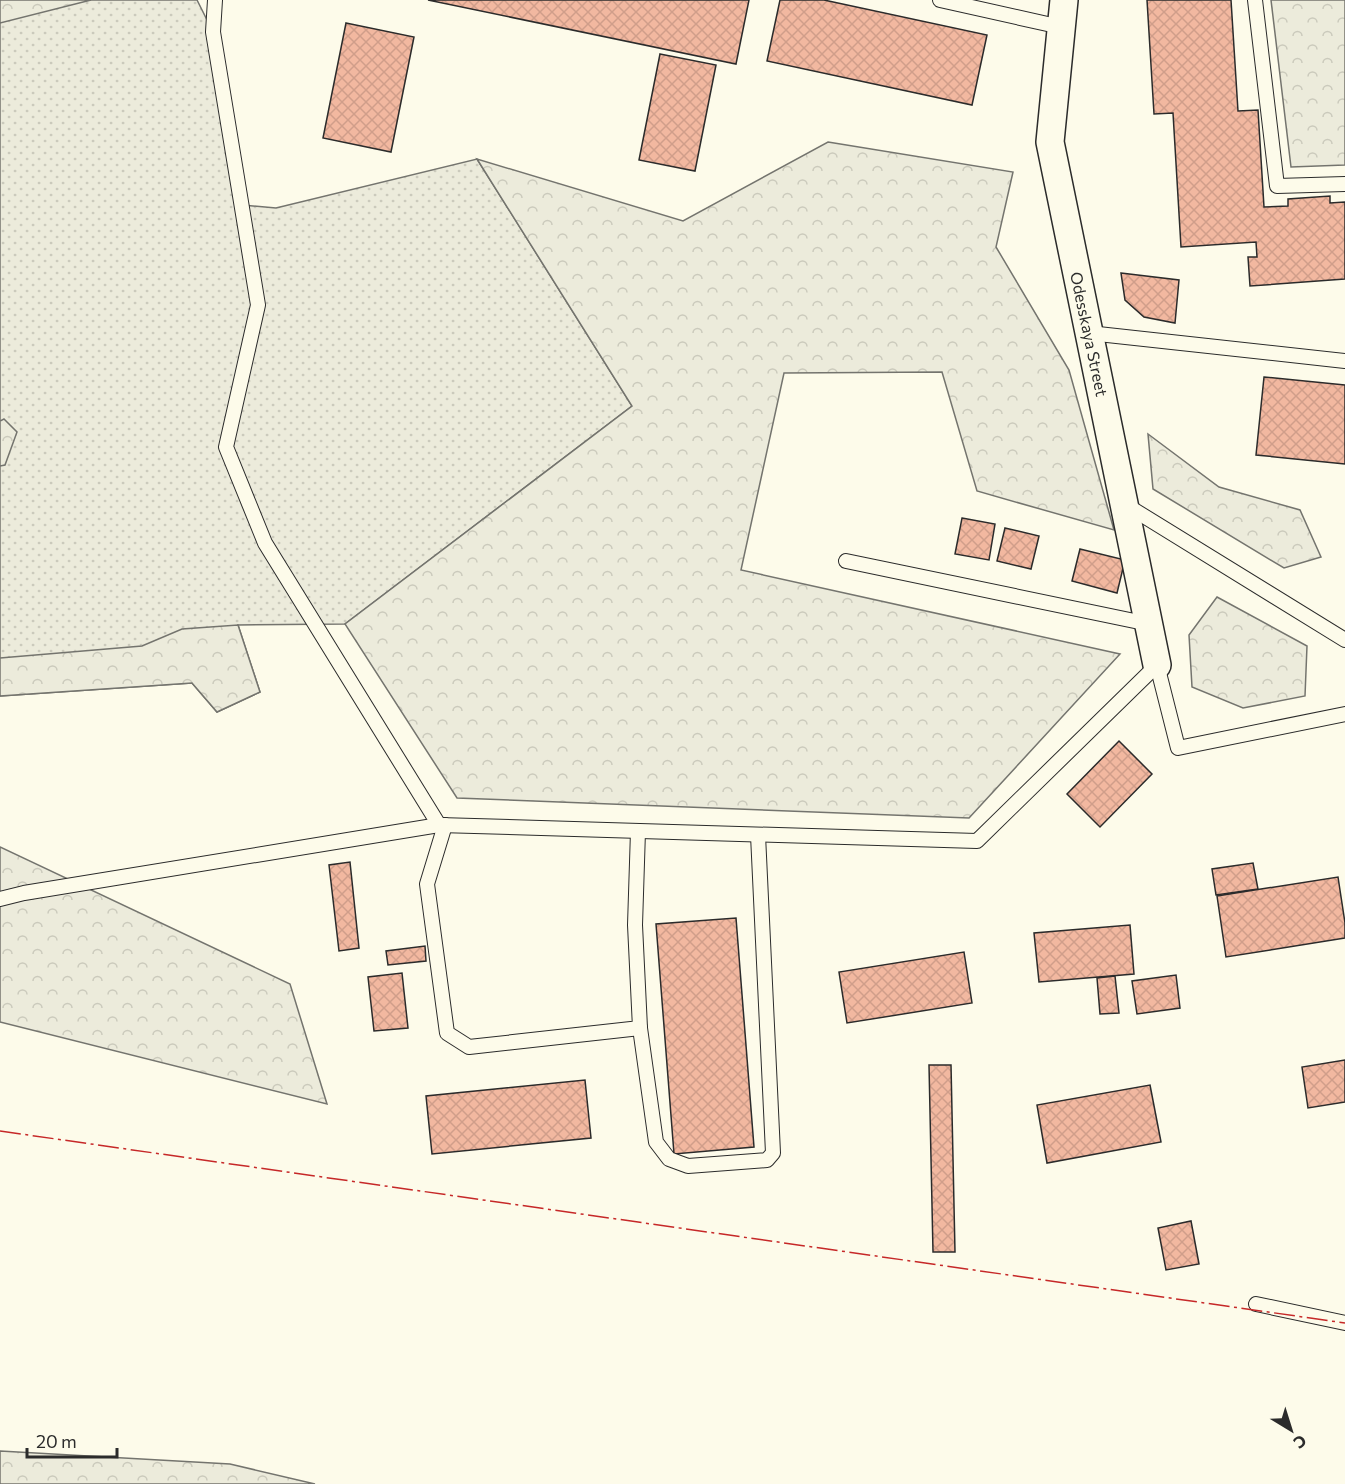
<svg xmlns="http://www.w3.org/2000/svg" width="1345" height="1484" viewBox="0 0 1345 1484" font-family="Commissioner,sans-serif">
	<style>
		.grass { fill: url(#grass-dots); stroke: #74746e; stroke-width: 1.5 }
		.forest { fill: url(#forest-crowns); stroke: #74746e; stroke-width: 1.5 }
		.building { fill: url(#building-cross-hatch); stroke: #2b2b2b; stroke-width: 1.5 }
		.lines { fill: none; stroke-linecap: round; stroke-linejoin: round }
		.service-casing { stroke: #2b2b2b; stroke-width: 16 }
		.minor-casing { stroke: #2b2b2b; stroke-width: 30 }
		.service { stroke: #fdfbea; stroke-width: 14 }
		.minor { stroke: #fdfbea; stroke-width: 27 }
		.power { stroke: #c62828; stroke-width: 1.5; stroke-dasharray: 21 4.5 3 4.5; stroke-linecap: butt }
		.labels { text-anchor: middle; stroke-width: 4.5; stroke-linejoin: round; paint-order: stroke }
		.street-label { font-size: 16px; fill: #2b2b2b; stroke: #fdfbea }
	</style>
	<defs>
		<pattern id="grass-dots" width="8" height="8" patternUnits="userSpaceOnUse" patternTransform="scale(1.5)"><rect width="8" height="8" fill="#ecebdb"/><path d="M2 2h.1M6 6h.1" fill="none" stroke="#cbcabc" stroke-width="1.8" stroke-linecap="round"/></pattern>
		<pattern id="forest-crowns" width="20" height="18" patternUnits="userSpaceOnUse" patternTransform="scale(1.5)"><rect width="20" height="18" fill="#ecebdb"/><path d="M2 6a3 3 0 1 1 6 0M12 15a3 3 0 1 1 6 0" fill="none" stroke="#cbcabc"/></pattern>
		<pattern id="building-cross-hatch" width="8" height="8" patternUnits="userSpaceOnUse" patternTransform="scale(1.5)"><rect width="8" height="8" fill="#f2b8a0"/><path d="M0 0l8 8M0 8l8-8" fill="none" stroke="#d09e8a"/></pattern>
	</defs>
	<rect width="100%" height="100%" fill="#fdfbea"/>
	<polygon class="grass" points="0,0 197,0 213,32 242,205 276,208 477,159 632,406 345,624 238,625 260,692 217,712 192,683 0,696"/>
	<g class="forest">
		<polygon points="0,0 91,0 0,23"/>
		<polygon points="1271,0 1345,0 1345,165 1291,167"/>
		<polygon points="828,142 1013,172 996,247 1069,370 1114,530 977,491 942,372 784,373 741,570 1120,654 969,818 457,798 345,624 632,406 477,159 683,221"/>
		<polygon points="4,419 17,432 5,465 0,466 0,421"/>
		<polygon points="1148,434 1219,487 1300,510 1321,557 1284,568 1153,489"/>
		<polygon points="1217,597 1307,646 1305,696 1243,708 1192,687 1189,635"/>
		<polygon points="238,625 260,692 217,712 192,683 0,696 0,658 142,646 182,629"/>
		<polygon points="0,847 290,984 327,1104 0,1022"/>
		<polygon points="0,1451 230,1464 315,1484 0,1484"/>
	</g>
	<g class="building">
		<polygon points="428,0 749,0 736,64"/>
		<polygon points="780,0 824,0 987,35 972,105 767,61"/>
		<polygon points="1147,0 1231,0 1238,111 1258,110 1264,207 1288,206 1288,199 1330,196 1330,203 1345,202 1345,279 1250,286 1248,257 1257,257 1256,242 1181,247 1173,113 1154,114"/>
		<polygon points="346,23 414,37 391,152 323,138"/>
		<polygon points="660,54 716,65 695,171 639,160"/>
		<polygon points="1121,273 1179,280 1175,323 1144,317 1125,300"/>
		<polygon points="1264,377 1345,385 1345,464 1256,455"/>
		<polygon points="962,518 995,524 989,560 955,554"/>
		<polygon points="1005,528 1039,536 1031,569 997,561"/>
		<polygon points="1080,549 1125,560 1117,593 1072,581"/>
		<polygon points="1119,741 1152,774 1100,827 1067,794"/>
		<polygon points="350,862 359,948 339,951 329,865"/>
		<polygon points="1253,863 1258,889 1216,895 1212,869"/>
		<polygon points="1338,877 1345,923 1345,938 1226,957 1217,896"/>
		<polygon points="736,918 754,1147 674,1154 656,924"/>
		<polygon points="1130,925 1134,974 1039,982 1034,933"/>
		<polygon points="425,946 426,961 388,965 386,951"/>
		<polygon points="964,952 972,1003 847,1023 839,972"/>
		<polygon points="402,973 408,1028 374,1031 368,977"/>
		<polygon points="1176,975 1180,1008 1137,1014 1132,981"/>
		<polygon points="1115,976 1119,1013 1100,1014 1097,978"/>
		<polygon points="1345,1060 1345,1102 1308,1108 1302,1067"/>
		<polygon points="929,1065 951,1065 955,1252 933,1252"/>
		<polygon points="585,1080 591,1138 432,1154 426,1096"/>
		<polygon points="1150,1085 1161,1142 1047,1163 1037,1105"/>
		<polygon points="1191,1221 1199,1264 1166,1270 1158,1228"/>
	</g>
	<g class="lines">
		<defs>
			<g id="service">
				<polyline points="215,0 213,32 258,305 226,447 265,543 439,825"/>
				<polyline points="940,0 1061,27"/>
				<polyline points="1255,0 1277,186 1345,184"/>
				<polyline points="1089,333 1345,361"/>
				<polyline points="1126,505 1345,640"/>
				<polyline points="846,561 1149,624"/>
				<polyline points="1157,665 1178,748 1345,714"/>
				<polyline points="445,825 427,884 447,1033 469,1047 640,1028 635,925 638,831"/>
				<polyline points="0,899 24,893 439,825 977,841 1157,665"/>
				<polyline points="640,1028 656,1142 669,1159 688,1166 767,1160 773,1153 758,835"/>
				<polyline points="1256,1304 1345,1323"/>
			</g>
			<polyline id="minor" points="1064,0 1050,142 1157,665"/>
		</defs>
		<use href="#service" class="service-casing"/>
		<use href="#minor" class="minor-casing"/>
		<use href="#service" class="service"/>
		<use href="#minor" class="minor"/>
		<polyline class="power" points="0,1131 1345,1323"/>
	</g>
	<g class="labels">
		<g class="street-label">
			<text transform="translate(1089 334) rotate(78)" y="6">Odesskaya Street</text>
		</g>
	</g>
	<g transform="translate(1291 1430) rotate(142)" stroke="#fdfbea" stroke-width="4.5" paint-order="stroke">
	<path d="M0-4.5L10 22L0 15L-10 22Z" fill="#2b2b2b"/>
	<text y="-9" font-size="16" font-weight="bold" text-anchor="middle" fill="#2b2b2b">С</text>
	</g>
	<path d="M27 1448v9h90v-9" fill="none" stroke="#2b2b2b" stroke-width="3"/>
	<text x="36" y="1448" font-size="18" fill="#2b2b2b" stroke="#fdfbea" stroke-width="4.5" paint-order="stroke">20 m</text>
</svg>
